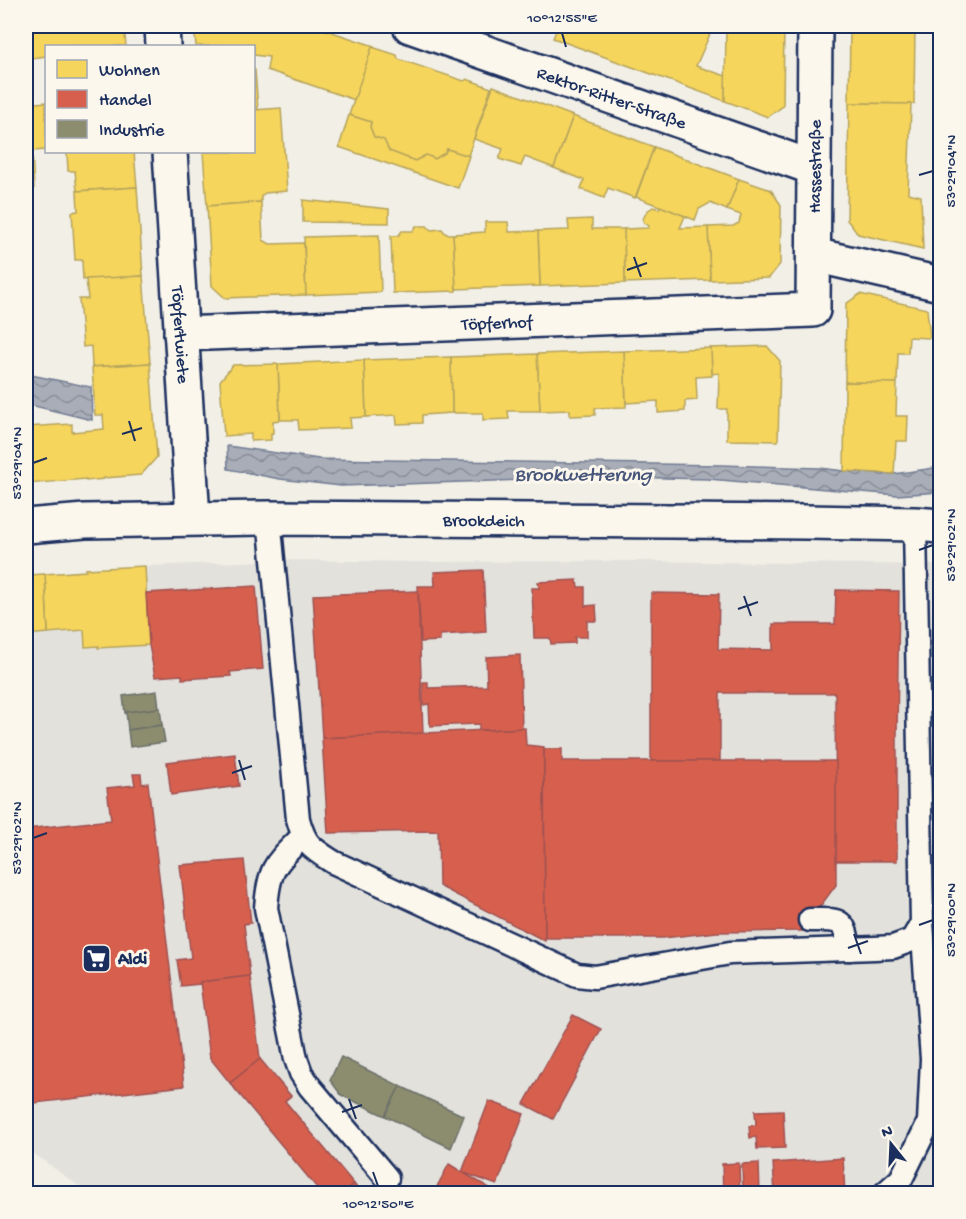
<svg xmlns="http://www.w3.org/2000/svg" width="966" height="1219" viewBox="0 0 966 1219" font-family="'Gochi Hand',sans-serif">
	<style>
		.built { fill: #e2e1dc }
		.water { fill: url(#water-waves); stroke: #707b93; stroke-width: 1.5 }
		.homes { fill: #f6d55c; stroke: #b4a35d; stroke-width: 1.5 }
		.shops { fill: #d6604d; stroke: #9e5152; stroke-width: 1.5 }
		.industry { fill: #8c8c6e; stroke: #6a7069; stroke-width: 1.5 }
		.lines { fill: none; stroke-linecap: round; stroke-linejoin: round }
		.lane-casing { stroke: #1b2f5e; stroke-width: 27 }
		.street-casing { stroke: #1b2f5e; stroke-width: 38 }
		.lane { stroke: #fbf7ec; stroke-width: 22 }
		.street { stroke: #fbf7ec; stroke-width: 33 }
		.ticks { fill: none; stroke: #1b2f5e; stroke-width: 2 }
		.labels { text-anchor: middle; stroke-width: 6; stroke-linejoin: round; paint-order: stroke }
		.street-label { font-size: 18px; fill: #1b2f5e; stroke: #fbf7ec }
		.poi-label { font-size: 18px; font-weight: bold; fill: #1b2f5e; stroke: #fbf7ec; text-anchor: start }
		.water-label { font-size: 20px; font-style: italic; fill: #465579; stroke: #fbf7ec }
		.neatline { fill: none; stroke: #1b2f5e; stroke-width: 2 }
		.ticks-label { font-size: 15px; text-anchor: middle; fill: #1b2f5e }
	</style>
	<defs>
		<pattern id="water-waves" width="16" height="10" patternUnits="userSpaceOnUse" patternTransform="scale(1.5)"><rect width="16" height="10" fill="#a9adb7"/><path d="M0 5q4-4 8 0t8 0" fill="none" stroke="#898d98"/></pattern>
	</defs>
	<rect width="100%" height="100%" fill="#f2efe6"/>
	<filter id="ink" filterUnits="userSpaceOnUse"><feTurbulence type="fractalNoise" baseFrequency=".0167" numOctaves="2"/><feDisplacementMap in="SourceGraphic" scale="12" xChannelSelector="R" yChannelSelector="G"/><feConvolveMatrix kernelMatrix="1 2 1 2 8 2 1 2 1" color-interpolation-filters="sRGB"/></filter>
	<g filter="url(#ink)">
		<polygon class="built" points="287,560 420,562 633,561 940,565 940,1193 90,1194 26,1148 26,575 145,566"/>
		<g class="water">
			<polygon points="26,374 91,387 92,420 26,404"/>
			<polygon points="227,446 319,459 721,465 820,468 844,471 894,474 940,467 940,492 897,495 708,479 621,477 341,486 280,479 228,469"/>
		</g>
		<g class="homes">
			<polygon points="26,26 124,26 126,46 46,46 46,56 26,59"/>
			<polygon points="194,26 314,26 374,46 355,100 267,70 269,57 254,55 254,46 196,46"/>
			<polygon points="558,26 687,26 710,34 696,66 726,76 725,101 553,38"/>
			<polygon points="726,26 784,26 783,106 768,117 725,101"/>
			<polygon points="850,26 915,26 914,104 849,103"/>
			<polygon points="940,37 940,86 937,85"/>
			<polygon points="372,47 397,55 398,59 464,81 467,79 491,88 468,156 447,149 445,153 435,159 426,155 415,161 389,151 384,140 374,137 370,127 371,122 349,115"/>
			<polygon points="254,70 255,70 258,110 254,110"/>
			<polygon points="493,86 573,116 554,168 525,157 521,166 499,159 503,149 474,139"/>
			<polygon points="46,102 46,150 32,151 34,189 26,189 26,104"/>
			<polygon points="849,103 911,104 908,193 921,196 923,249 858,234 847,220"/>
			<polygon points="281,108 287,191 265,193 261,196 261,202 207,206 203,152 254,152 254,110"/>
			<polygon points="349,115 371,122 370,127 374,137 384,140 389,151 415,161 426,155 435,159 445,153 447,149 469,156 458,188 339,147"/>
			<polygon points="573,116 654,147 635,198 608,188 604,198 581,189 584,180 554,168"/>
			<polygon points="654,147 739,179 727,210 710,203 699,209 695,220 636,197"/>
			<polygon points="67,152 134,152 137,187 77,191 75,171 68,171"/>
			<polygon points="739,179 771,190 781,205 780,264 769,278 710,280 708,227 733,226 739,223 741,215 727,210"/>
			<polygon points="137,187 143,276 83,280 82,260 75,260 72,212 78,211 77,191"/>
			<polygon points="303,200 389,209 389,223 303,222"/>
			<polygon points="261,202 263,240 270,244 304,243 306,295 225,298 212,286 207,206"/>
			<polygon points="660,206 685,216 680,228 708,227 710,280 625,283 624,229 648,228 649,226 644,223 643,219 647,211 653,207 659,209"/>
			<polygon points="592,219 592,229 624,229 625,283 540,286 538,231 569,230 568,220"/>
			<polygon points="485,222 508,222 509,232 538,231 540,286 456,289 453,234 485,232"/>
			<polygon points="416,226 427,226 431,230 442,229 446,234 453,234 456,291 393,293 391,236 398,236 402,231 413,231"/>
			<polygon points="379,235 381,292 306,295 304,237"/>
			<polygon points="143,276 150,363 92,367 91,346 83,347 79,299 88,299 86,279"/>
			<polygon points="860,294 927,309 930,338 909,337 908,353 898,353 897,383 845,382 846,304"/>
			<polygon points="767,346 780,361 778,441 727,440 727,409 718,409 719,373 712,374 711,348"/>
			<polygon points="711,348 712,376 696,377 697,400 685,401 685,411 658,413 658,401 626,403 624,351"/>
			<polygon points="624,351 626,407 595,408 595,415 570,416 570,410 540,411 537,354"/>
			<polygon points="537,354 540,411 508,411 509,419 483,420 483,413 452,413 451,357"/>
			<polygon points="451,357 452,413 422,415 422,423 397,424 396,415 366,417 364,360"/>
			<polygon points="364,360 366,417 350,418 351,428 299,430 298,420 280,420 278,364"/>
			<polygon points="150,363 157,457 141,475 104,478 104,479 86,481 86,479 26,484 26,427 72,424 72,432 104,429 103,415 95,415 92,367"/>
			<polygon points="278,364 280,420 273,421 273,433 271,433 271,440 251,441 251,434 224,436 220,381 233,365"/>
			<polygon points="845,382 897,383 896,416 908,416 907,441 896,441 894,474 844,471"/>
			<polygon points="145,566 149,645 98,648 99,646 85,647 84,630 48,633 45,574 86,571 85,569"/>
			<polygon points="45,574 48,633 26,635 26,575"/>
		</g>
		<g class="shops">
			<polygon points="483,570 486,632 440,635 440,641 421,642 418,586 435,586 434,572"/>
			<polygon points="577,580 578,587 585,587 585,606 596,605 597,621 587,621 587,637 575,637 575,643 551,644 550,638 534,638 532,588 539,588 538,582"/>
			<polygon points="256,586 263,669 230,672 231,676 182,679 182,675 155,677 149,645 146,593"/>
			<polygon points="836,590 899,591 897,736 897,861 836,861 835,693 720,693 720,761 651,761 651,593 719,594 718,649 773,650 773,624 835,624"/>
			<polygon points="418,591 423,734 322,738 313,595"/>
			<polygon points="520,655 522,729 479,730 479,724 430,726 429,704 423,705 423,682 428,682 428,688 487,686 486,657"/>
			<polygon points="525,728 526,745 544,747 545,941 439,886 438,831 328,833 322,738"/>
			<polygon points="544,749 562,749 562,761 836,761 836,885 819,908 805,908 805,931 717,932 663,938 545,938"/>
			<polygon points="235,754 239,786 171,795 167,762"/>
			<polygon points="133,774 141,774 142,784 148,783 184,1086 26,1104 26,829 111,820 107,788 135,785"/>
			<polygon points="244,860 251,923 244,924 250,976 200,982 200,984 181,986 177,960 191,958 180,865"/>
			<polygon points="250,976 260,1059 230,1083 210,1058 200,982"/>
			<polygon points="573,1015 601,1029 553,1119 524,1104"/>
			<polygon points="260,1059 291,1096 285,1101 354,1184 342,1194 322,1194 230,1083"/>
			<polygon points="489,1101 524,1114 497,1185 462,1172"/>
			<polygon points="783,1110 785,1148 757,1149 756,1137 750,1138 749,1126 756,1125 755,1111"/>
			<polygon points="843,1158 845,1194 775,1194 773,1163"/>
			<polygon points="739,1163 740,1194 723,1194 722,1164"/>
			<polygon points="759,1163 760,1194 743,1194 742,1164"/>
			<polygon points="449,1164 462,1172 500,1194 433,1194"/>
			<polygon points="354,1184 362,1194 342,1194"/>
		</g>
		<g class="industry">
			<polygon points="157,691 159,708 125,713 123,696"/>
			<polygon points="160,708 162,725 128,730 126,712"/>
			<polygon points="162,725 165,742 130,747 128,730"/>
			<polygon points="341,1057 400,1086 385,1116 341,1095 330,1080"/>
			<polygon points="400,1086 464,1116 451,1148 385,1116"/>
		</g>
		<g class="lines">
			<defs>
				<g id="lane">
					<path d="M269,518l29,301c7,26 13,29 35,43l244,113 18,2 135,-24 145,-5 18,-1 19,-7 10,-17 -7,-399"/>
					<path d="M303,836c-28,28 -34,31 -37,72l30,151 5,14 9,14 77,91"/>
					<path d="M810,920c29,0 35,-3 39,29"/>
					<polyline points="884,1194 901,1179 929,1122 932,1059 922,923"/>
				</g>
				<g id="street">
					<polyline points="162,26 163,46"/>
					<path id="s1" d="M410,26l404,142"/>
					<path id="s2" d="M170,152l23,366"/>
					<polyline points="814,255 940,284"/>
					<path id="s3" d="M181,334l632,-24 2,-284"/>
					<path id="s4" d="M26,526l59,-5 184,-3 538,4 108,2 25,2"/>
				</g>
			</defs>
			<use href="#lane" class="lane-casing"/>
			<use href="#street" class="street-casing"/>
			<use href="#lane" class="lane"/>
			<use href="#street" class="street"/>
		</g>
	</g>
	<path class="ticks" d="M562,33l4,14M919,175l14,-4M634,257l7,20M627,270l20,-7M129,421l6,20M122,434l20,-6M33,463l14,-5M919,550l14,-5M744,596l7,20M738,609l20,-7M239,760l6,20M232,773l20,-7M33,838l14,-5M919,925l14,-5M854,934l7,20M848,948l20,-7M349,1099l7,20M342,1112l20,-7M373,1172l5,14"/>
	<defs>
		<symbol id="supermarket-square" viewBox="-11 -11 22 22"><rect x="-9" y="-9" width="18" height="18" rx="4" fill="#1b2f5e" stroke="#fbf7ec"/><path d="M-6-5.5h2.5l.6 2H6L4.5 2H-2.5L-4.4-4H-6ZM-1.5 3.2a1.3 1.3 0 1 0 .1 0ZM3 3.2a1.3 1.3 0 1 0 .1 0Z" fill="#fff"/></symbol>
	</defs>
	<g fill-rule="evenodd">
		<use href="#supermarket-square" x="80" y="942" width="33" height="33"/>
	</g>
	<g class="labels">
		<g class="street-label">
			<text dy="6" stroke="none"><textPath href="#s1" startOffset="214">Rektor-Ritter-Straße</textPath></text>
			<text dy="6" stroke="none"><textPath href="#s3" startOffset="776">Hassestraße</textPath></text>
			<text dy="6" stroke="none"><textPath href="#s3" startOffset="316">Töpferhof</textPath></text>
			<text dy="6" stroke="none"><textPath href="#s2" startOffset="183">Töpfertwiete</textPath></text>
			<text dy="6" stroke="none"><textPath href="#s4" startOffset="458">Brookdeich</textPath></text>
		</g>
		<g class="poi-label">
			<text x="118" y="964">Aldi</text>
		</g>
		<g class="water-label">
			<text x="583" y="480">Brookwetterung</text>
		</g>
	</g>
	<rect width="966" height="1219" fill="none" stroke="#fbf7ec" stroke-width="66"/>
	<rect x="45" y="45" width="210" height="108" fill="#fbf7ec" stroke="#a1a7b3" stroke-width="1.5"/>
	<rect x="57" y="60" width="30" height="18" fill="#f6d55c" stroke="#a1a7b3" stroke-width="1.5"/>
	<text x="99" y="75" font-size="18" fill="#1b2f5e">Wohnen</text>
	<rect x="57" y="90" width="30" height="18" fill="#d6604d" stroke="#a1a7b3" stroke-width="1.5"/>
	<text x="99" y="105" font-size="18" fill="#1b2f5e">Handel</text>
	<rect x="57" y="120" width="30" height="18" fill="#8c8c6e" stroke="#a1a7b3" stroke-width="1.5"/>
	<text x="99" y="135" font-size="18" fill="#1b2f5e">Industrie</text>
	<g transform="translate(891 1144) rotate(342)" stroke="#fbf7ec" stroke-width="4.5" paint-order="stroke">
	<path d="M0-4.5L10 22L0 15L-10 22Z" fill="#1b2f5e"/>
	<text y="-9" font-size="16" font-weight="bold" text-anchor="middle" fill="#1b2f5e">N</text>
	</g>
	<rect x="33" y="33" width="900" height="1153" class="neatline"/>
	<g class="ticks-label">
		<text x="562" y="22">10°12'55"E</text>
		<text transform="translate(950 171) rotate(-90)" y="5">53°29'04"N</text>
		<text transform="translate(16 463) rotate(-90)" y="5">53°29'04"N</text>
		<text transform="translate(950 545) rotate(-90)" y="5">53°29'02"N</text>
		<text transform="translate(16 838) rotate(-90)" y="5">53°29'02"N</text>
		<text transform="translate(950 920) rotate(-90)" y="5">53°29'00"N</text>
		<text x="378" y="1208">10°12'50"E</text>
	</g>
</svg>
